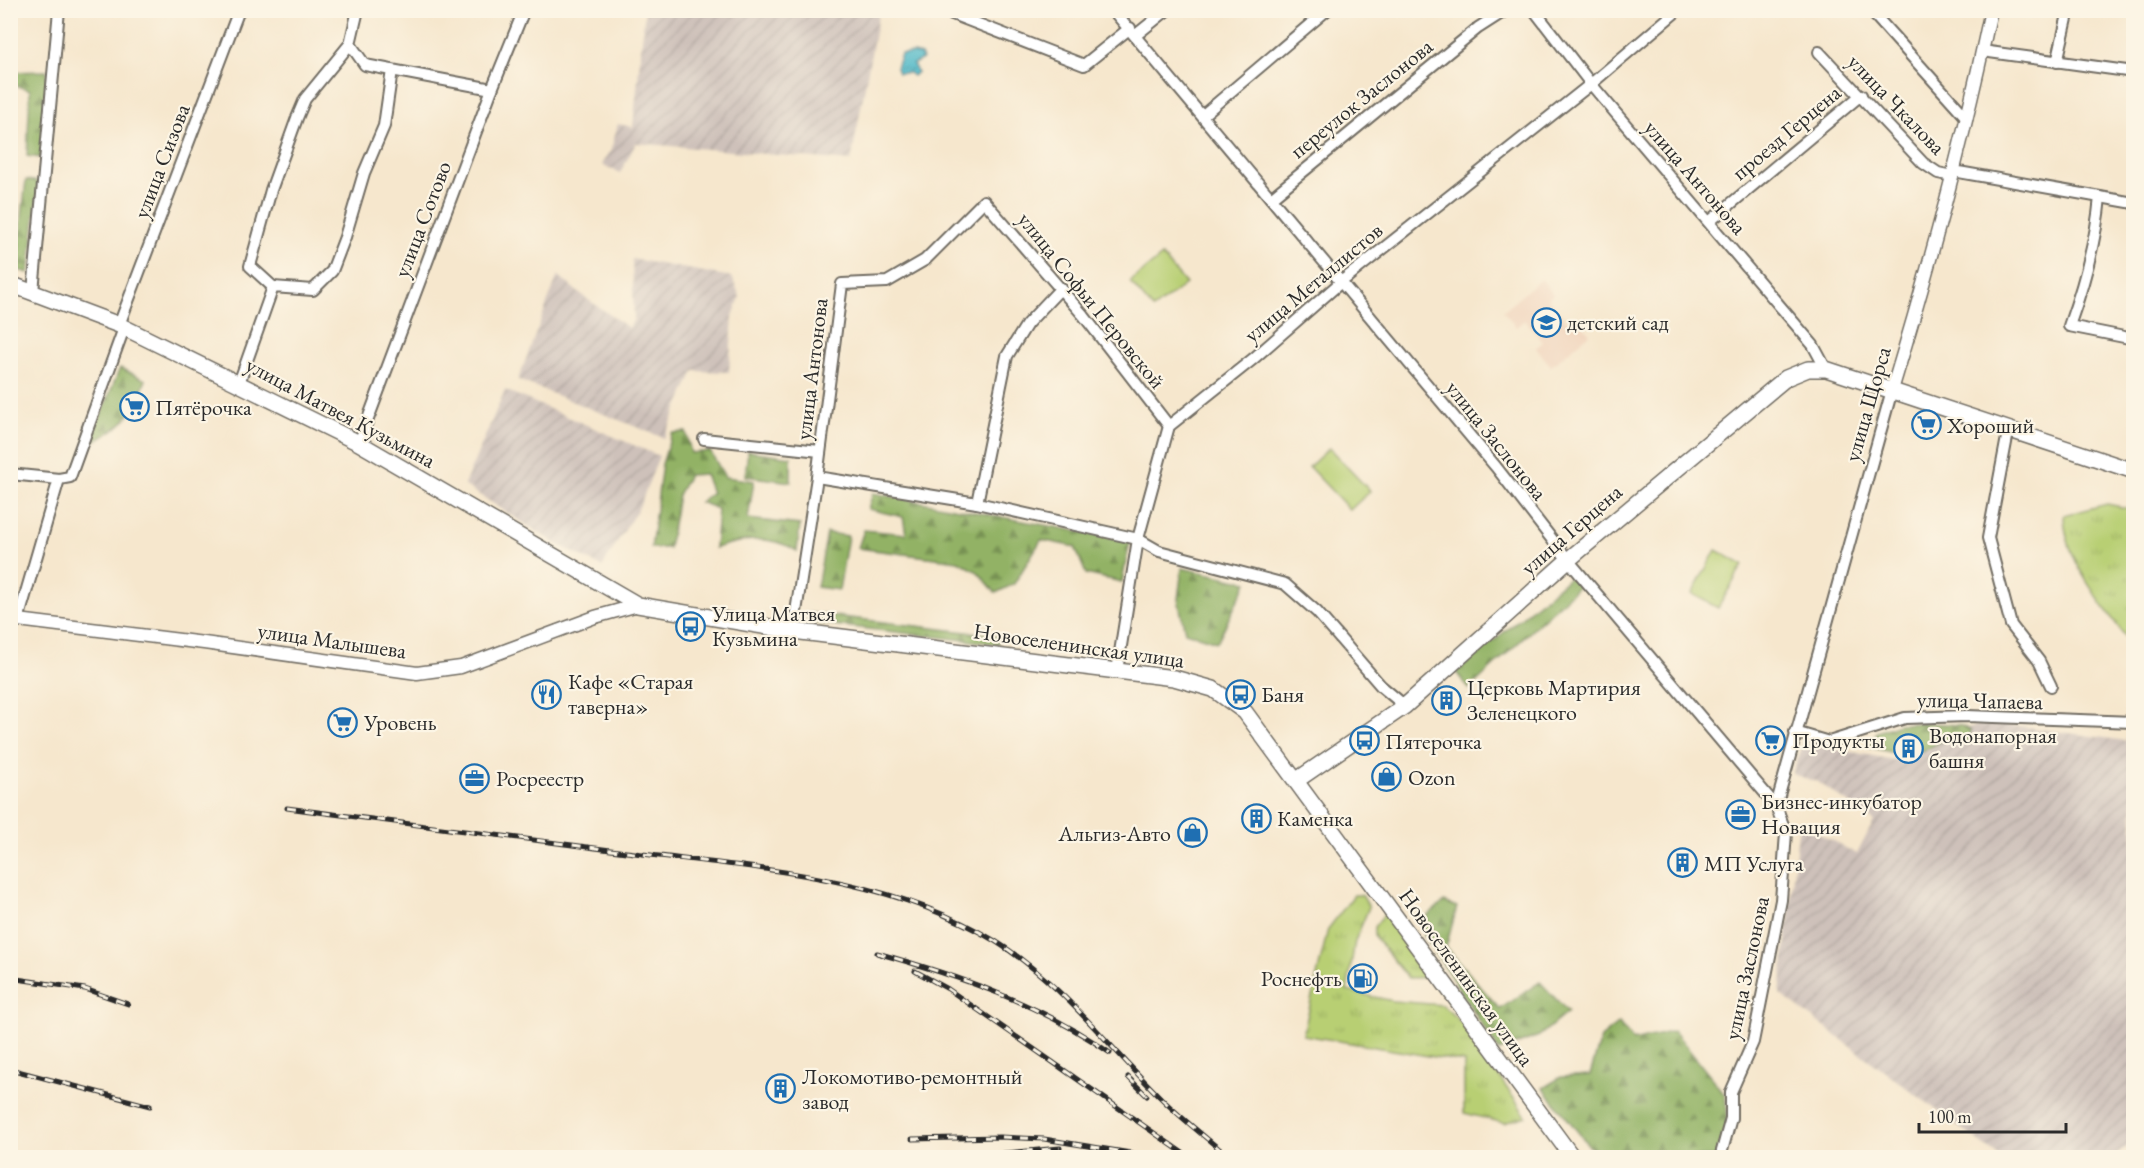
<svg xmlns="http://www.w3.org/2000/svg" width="2144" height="1168" viewBox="0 0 2144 1168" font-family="'EB Garamond',serif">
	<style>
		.built { fill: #f1d5bd }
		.industrial { fill: url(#industrial-furrows) }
		.grass { fill: url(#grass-tufts); stroke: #727d4f; stroke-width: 1.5 }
		.forest { fill: url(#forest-firs); stroke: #5e6e48; stroke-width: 1.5 }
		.green { fill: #b8cf73; stroke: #727d4f; stroke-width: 1.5 }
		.water { fill: url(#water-ripples); stroke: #3c727a; stroke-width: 1.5 }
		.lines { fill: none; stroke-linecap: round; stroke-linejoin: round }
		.minor-casing { stroke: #726d64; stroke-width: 14 }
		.tertiary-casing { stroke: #726d64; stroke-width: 15 }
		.secondary-casing { stroke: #726d64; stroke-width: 18 }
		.minor { stroke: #fff; stroke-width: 10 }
		.tertiary { stroke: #fff; stroke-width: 12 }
		.secondary { stroke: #fff; stroke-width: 15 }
		.rail-casing { stroke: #2b2b2b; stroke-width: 5 }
		.rail { stroke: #fcf5e5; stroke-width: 3; stroke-dasharray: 9; stroke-linecap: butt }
		.labels { text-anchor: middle; stroke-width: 4.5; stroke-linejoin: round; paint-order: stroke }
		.street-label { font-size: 22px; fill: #2b2b2b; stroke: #fcf5e5 }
		.poi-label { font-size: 22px; fill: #2b2b2b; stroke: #fcf5e5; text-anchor: start }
	</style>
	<defs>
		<pattern id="industrial-furrows" width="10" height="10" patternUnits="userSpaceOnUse" patternTransform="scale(1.5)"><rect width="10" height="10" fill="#cec1ba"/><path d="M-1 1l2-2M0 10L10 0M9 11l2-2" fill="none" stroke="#b1a6a0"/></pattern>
		<pattern id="grass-tufts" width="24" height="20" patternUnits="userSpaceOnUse" patternTransform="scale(1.5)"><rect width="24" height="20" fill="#b8cf73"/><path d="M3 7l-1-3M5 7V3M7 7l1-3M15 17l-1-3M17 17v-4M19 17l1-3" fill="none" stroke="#9eb264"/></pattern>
		<pattern id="forest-firs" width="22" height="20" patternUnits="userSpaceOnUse" patternTransform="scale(1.5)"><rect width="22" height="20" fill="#92b265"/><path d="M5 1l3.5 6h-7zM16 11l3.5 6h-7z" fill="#779153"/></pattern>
		<pattern id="water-ripples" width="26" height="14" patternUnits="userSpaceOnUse" patternTransform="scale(1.5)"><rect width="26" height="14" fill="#4db8c8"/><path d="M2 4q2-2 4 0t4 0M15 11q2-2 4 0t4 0" fill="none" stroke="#4096a3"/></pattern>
	</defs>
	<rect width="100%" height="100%" fill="#fcf5e5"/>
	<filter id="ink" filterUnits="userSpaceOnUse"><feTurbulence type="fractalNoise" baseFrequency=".0167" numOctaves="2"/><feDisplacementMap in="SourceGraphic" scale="12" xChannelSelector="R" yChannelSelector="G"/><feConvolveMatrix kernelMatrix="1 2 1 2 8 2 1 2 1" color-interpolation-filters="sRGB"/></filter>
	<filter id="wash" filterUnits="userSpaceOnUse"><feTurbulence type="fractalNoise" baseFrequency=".008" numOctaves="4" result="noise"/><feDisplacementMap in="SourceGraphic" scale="24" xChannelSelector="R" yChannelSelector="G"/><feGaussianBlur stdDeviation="1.35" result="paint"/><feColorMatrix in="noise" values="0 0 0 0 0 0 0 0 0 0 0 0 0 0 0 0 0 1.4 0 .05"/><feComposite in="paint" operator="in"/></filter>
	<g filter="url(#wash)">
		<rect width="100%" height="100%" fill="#f6e7cd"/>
		<polygon class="built" points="1541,279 1553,294 1548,299 1568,323 1576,317 1590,334 1551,366 1536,348 1543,342 1525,320 1516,327 1503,311"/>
		<g class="industrial">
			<polygon points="645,11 879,11 851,161 636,143 620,173 602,165 611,150 618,124 633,127"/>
			<polygon points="632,259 732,277 740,297 733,316 729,372 694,371 664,438 518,380 558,275 580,294 629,328 634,319"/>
			<polygon points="505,390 659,456 640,505 602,567 555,543 464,485"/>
			<polygon points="1989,722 2126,741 2128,727 2133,728 2133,1143 2113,1157 2000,1157 1780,994 1799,823 1857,854 1874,821 1818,782 1792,774 1804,743 1900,761 1938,737"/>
		</g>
		<g class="grass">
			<path d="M2107,504l24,5 2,13v126c-26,-40 -68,-83 -69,-133z"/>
			<polygon points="1354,895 1362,895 1369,907 1355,941 1347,991 1393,1001 1442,1005 1463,1024 1526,1116 1504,1123 1464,1113 1464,1062 1303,1035 1328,929"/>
			<polygon points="1387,911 1435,977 1408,978 1374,936 1374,927"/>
		</g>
		<g class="forest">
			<polygon points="47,71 41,158 27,156 30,90 11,84 11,72"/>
			<polygon points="26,180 39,182 29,273 11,268 10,250 18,252"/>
			<path d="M120,368l26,12c-17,39 -19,45 -57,64z"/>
			<path d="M686,432l5,21 19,-2 15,26 29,4 -6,38 52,6 -3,26c-27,-17 -53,-12 -82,-3l3,-39 -18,-7 12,-9 -7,-19 -16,1 -11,20 -9,53h-18l11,-84 10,-31z"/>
			<polygon points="748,451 791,457 791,482 745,476"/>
			<polygon points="873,493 1130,541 1122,582 1086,574 1075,547 1041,540 1014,584 996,593 978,572 958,561 858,548 864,530 906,534 903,517 868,509"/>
			<polygon points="827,533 848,536 839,590 817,587"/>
			<polygon points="1182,568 1247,582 1217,642 1185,632 1178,599"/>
			<polygon points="1571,576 1579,586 1469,689 1456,672"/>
			<polygon points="809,613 999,636 998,644 808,622"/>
			<polygon points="1927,723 1959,725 1970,730 1969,742 1945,739 1922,752 1916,740 1906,738 1899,740 1896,747 1899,754 1869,747 1877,732 1899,724"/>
			<polygon points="1444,902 1457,907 1446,947 1500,1009 1540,982 1568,1012 1539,1036 1499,1051 1424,935 1423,919"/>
			<polygon points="1619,1023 1633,1041 1674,1031 1725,1095 1728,1118 1716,1157 1598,1157 1543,1088 1561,1077 1590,1075 1601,1038"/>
		</g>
		<g class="green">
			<polygon points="1162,256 1186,284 1153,309 1130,282"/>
			<polygon points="1329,448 1370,491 1350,510 1309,467"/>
			<polygon points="1716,550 1743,565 1718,608 1692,594"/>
		</g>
		<polygon class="water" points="914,53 921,55 923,59 913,64 917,72 913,76 909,73 898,73 896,68 901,54"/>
	</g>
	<g filter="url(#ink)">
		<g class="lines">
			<defs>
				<g id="minor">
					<polyline points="942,10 1084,65 1130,28"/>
					<polyline points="1113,10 1496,467 1568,560 1776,806 1786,833 1781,900 1753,1042 1731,1092 1731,1118 1720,1158"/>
					<polyline points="1534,10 1591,84 1813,345 1826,369"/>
					<polyline points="1870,10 1967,118"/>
					<polyline points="1136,35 1167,10"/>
					<polyline points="350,44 358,10"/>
					<polyline points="1982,51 2134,72"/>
					<polyline points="1819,52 1923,163 1938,173 1952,176"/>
					<polyline points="2057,62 2069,10"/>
					<polyline points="1203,115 1327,10"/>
					<polyline points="1953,171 2134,203"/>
					<path d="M2100,197c-4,45 -16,87 -31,129l65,13"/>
					<polyline points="1271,198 1478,28 1506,10"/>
					<polyline points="1709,222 1861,95"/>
					<polyline points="273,287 250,266 271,190 297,118 305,99 350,44 365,65 492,89"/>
					<polyline points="33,292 59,10"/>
					<polyline points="119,325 239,10"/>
					<polyline points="239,383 273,287 313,290 332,271 345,237 364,173 384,126 392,70"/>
					<polyline points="2008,432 1988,538 2011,625 2039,661 2051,686"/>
					<polyline points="704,439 820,451"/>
					<polyline points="359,443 492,89 524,10"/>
					<polyline points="10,474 59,479 70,477 124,328"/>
					<polyline points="817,477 977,503 1138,539 1159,551 1285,584 1317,612 1381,686 1405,706"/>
					<polyline points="977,503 1007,356 1027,324 1061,288"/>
					<polyline points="18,620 59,479"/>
					<polyline points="793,631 817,477 842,284 887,282 925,260 984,201 1084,316 1169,426"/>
					<polyline points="1117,671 1138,539 1169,426 1253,359 1341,282 1591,84 1678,10"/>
					<polyline points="1795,732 1829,742 1905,718 1967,716 2134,722"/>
					<polyline points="1776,806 1892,390"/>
				</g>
				<g id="tertiary">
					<path d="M1892,390c38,-125 72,-251 99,-380"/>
					<polyline points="10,619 204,643 417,673 461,667 595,617 638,605"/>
				</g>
				<g id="secondary">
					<polyline points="10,284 119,325 359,443 638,605 793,631 1174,678 1213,689 1245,712 1573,1158"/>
					<polyline points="1297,780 1405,706 1568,560 1786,378 1808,369 1826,369 2134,471"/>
				</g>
			</defs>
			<use href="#minor" class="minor-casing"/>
			<use href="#tertiary" class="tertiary-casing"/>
			<use href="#secondary" class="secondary-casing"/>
			<use href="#minor" class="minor"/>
			<use href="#tertiary" class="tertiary"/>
			<use href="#secondary" class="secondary"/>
			<defs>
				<g id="rail">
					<path d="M287,808c113,15 226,29 339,44 125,16 258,22 369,89 65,40 113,105 167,158 21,21 45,39 68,59"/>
					<path d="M877,953c79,22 166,52 233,100"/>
					<polyline points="915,971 948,989 1190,1158"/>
					<polyline points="10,978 85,989 128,1004"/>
					<polyline points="10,1069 150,1106"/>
					<polyline points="1128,1077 1147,1096"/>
					<polyline points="912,1139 1000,1137 1044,1139 1137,1154"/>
					<polyline points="952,1158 1060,1148"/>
				</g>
			</defs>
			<use href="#rail" class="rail-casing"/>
			<use href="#rail" class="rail"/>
		</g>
	</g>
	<defs>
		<symbol id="school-ring" viewBox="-11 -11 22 22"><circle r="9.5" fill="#fcf5e5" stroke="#1f6fb2" stroke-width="1.5"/><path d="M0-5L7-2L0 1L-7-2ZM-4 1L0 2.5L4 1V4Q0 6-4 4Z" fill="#1f6fb2"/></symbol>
		<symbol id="supermarket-ring" viewBox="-11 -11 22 22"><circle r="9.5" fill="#fcf5e5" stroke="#1f6fb2" stroke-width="1.5"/><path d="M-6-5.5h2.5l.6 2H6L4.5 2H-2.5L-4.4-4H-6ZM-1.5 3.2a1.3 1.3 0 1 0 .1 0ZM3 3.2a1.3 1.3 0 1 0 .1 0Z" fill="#1f6fb2"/></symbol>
		<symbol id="bus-ring" viewBox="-11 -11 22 22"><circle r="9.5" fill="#fcf5e5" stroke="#1f6fb2" stroke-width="1.5"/><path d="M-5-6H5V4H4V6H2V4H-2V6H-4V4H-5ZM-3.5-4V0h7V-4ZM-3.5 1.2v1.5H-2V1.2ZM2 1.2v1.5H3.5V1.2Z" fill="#1f6fb2"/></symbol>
		<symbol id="restaurant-ring" viewBox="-11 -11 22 22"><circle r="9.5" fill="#fcf5e5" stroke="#1f6fb2" stroke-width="1.5"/><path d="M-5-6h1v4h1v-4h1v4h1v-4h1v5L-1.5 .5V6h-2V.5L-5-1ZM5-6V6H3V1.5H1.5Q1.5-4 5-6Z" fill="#1f6fb2"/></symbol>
		<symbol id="building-ring" viewBox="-11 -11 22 22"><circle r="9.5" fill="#fcf5e5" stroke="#1f6fb2" stroke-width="1.5"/><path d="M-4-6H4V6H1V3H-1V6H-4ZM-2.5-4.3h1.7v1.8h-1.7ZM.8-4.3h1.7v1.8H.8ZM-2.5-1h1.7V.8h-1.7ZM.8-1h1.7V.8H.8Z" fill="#1f6fb2"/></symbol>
		<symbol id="shop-ring" viewBox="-11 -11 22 22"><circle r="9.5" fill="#fcf5e5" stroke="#1f6fb2" stroke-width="1.5"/><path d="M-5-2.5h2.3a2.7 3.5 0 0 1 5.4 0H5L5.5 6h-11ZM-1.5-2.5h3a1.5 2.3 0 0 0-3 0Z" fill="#1f6fb2"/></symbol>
		<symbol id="office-ring" viewBox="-11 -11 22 22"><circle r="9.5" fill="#fcf5e5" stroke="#1f6fb2" stroke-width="1.5"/><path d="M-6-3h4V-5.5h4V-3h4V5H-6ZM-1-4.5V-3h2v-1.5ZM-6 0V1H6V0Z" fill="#1f6fb2"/></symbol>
		<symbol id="fuel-ring" viewBox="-11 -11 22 22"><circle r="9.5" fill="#fcf5e5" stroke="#1f6fb2" stroke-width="1.5"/><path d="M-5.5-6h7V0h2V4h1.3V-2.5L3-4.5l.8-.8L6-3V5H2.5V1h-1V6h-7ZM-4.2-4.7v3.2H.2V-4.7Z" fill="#1f6fb2"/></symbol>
	</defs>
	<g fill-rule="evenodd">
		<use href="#school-ring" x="1530" y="306" width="33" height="33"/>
		<use href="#supermarket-ring" x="118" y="390" width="33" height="33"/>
		<use href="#supermarket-ring" x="1910" y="408" width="33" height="33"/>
		<use href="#bus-ring" x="674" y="610" width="33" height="33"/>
		<use href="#restaurant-ring" x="530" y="678" width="33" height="33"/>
		<use href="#bus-ring" x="1224" y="678" width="33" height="33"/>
		<use href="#building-ring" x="1430" y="684" width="33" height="33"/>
		<use href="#supermarket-ring" x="326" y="706" width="33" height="33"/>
		<use href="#supermarket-ring" x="1754" y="724" width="33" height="33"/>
		<use href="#bus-ring" x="1348" y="724" width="33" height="33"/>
		<use href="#building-ring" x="1892" y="732" width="33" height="33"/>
		<use href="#shop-ring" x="1370" y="760" width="33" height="33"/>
		<use href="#office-ring" x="458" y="762" width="33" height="33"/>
		<use href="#office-ring" x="1724" y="798" width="33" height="33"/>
		<use href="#building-ring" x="1240" y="802" width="33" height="33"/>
		<use href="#shop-ring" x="1176" y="816" width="33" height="33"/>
		<use href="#building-ring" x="1666" y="846" width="33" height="33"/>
		<use href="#fuel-ring" x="1346" y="962" width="33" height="33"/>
		<use href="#building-ring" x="764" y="1072" width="33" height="33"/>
	</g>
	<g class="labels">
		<g class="street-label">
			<text transform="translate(1361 98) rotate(-39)" y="8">переулок Заслонова</text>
			<text transform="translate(1897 104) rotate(46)" y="8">улица Чкалова</text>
			<text transform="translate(1786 132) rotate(-40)" y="8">проезд Герцена</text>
			<text transform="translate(161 161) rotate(-69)" y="8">улица Сизова</text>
			<text transform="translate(1696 177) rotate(49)" y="8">улица Антонова</text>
			<text transform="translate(422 219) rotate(-69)" y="8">улица Сотово</text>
			<text transform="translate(1313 282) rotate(-40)" y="8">улица Металлистов</text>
			<text transform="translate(1092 300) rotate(51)" y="8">улица Софьи Перовской</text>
			<text transform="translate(811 369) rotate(-83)" y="8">улица Антонова</text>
			<text transform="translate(1867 404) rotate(-74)" y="8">улица Щорса</text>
			<text transform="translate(341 412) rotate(28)" y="8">улица Матвея Кузьмина</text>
			<text transform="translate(1497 440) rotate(51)" y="8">улица Заслонова</text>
			<text transform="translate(1571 529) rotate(-41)" y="8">улица Герцена</text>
			<text transform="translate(332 640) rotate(8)" y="8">улица Малышева</text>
			<text transform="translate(1079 645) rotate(8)" y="8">Новоселенинская улица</text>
			<text transform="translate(1980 700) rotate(1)" y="8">улица Чапаева</text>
			<text transform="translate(1746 968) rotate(-78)" y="8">улица Заслонова</text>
			<text transform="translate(1467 977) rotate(54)" y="8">Новоселенинская улица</text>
		</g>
		<g class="poi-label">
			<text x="1567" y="330">детский сад</text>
			<text x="155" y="415">Пятёрочка</text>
			<text x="1947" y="433">Хороший</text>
			<text x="712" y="621">Улица Матвея<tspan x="712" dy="25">Кузьмина</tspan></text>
			<text x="568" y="689">Кафе «Старая<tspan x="568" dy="25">таверна»</tspan></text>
			<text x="1467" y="695">Церковь Мартирия<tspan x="1467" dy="25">Зеленецкого</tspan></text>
			<text x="1261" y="702">Баня</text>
			<text x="364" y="730">Уровень</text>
			<text x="1929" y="743">Водонапорная<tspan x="1929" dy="25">башня</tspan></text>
			<text x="1792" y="748">Продукты</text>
			<text x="1385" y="749">Пятерочка</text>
			<text x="1408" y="785">Ozon</text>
			<text x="496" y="786">Росреестр</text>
			<text x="1761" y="809">Бизнес-инкубатор<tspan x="1761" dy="25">Новация</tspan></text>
			<text x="1277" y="826">Каменка</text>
			<text x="1171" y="841" text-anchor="end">Альгиз-Авто</text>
			<text x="1704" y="871">МП Услуга</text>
			<text x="1342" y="986" text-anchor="end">Роснефть</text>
			<text x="802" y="1084">Локомотиво-ремонтный<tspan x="802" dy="25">завод</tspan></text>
		</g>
	</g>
	<rect width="2144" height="1168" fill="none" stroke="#fcf5e5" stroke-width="36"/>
	<path d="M1919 1123v9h147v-9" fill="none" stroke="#2b2b2b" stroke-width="3"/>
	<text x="1928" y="1123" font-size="18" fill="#2b2b2b" stroke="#fcf5e5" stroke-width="4.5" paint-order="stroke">100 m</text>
</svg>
